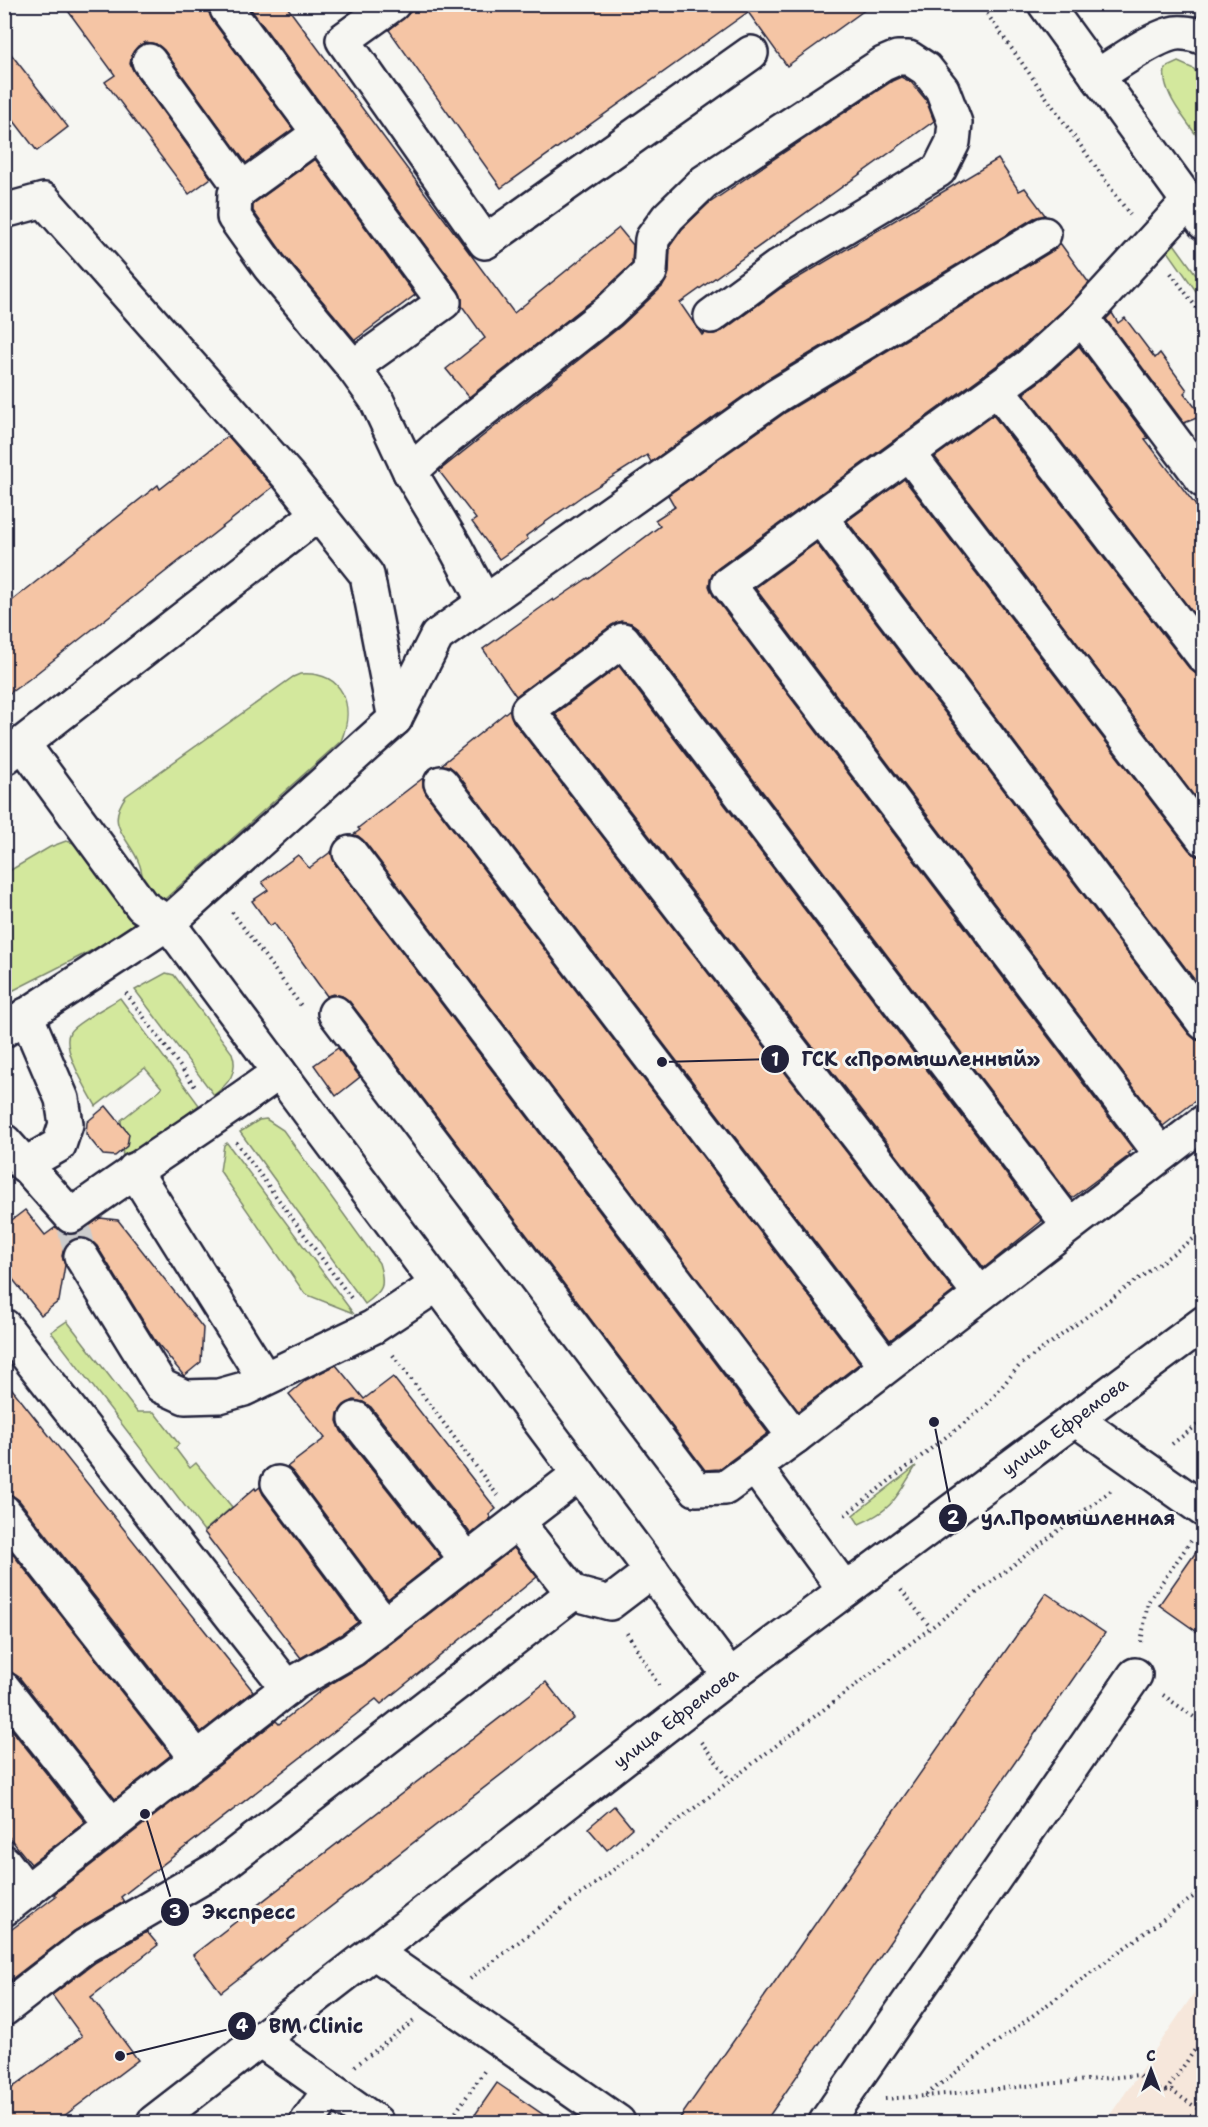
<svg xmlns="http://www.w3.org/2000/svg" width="1208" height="2127" viewBox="0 0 1208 2127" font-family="'Shantell Sans',sans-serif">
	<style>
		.built { fill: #f6e7db }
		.green { fill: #d3e89d; stroke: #7a856c; stroke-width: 1.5 }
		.building { fill: #f5c5a5; stroke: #22223b; stroke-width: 1.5 }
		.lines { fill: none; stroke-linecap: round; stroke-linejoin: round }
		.minor-tunnel { stroke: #cccccd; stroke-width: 33; stroke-dasharray: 33 16; stroke-linecap: butt }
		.minor-casing { stroke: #22223b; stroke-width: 38 }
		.path { stroke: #22223b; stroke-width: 4; stroke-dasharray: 1.5 4.5; stroke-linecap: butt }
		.minor { stroke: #f6f6f2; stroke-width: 33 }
		.labels { text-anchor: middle; stroke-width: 6; stroke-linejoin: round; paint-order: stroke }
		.street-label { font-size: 18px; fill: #22223b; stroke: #f6f6f2 }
		.leader { fill: none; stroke: #22223b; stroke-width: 2 }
		.callout-dot { fill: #22223b; stroke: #f6f6f2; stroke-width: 2 }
		.mark-label { font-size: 18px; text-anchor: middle; font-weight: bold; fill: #fff }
		.callout-label { font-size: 20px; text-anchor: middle; font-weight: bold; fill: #22223b; stroke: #f6f6f2; stroke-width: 6; stroke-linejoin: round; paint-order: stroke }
	</style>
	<rect width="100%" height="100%" fill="#f6f6f2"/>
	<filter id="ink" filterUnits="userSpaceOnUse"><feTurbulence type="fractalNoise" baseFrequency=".0167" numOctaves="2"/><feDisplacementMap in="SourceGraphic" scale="12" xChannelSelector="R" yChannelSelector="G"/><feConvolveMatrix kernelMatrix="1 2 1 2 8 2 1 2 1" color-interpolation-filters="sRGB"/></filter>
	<g filter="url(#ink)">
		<polygon class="built" points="1203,1980 1203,2122 1105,2122 1138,2075"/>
		<g class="green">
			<path d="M1178,62l16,7 9,14v61c-14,-20 -43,-51 -38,-76z"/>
			<polygon points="1172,241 1203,284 1203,301 1165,247"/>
			<path d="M300,674c43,-3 56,31 41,67l-185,166c-4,-7 -9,-14 -11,-21 -3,-7 -3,-16 -6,-23 -10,-26 -35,-37 -13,-67l167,-119z"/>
			<polygon points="66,841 74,843 85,851 134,923 112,940 12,991 5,993 4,874 50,847"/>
			<path d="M166,973l8,2 58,78c7,19 -4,31 -18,42l-79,-105z"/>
			<path d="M120,998l79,107 -76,56 -2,-41 41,-32 -17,-20 -49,38c-8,-15 -36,-58 -26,-74 5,-9 40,-27 50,-34z"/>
			<path d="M266,1119l17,11 96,133c7,23 4,28 -14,41l-125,-172 19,-12z"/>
			<polygon points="227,1143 353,1313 305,1294 220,1171 224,1145"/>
			<polygon points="67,1321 137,1412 154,1412 179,1444 175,1448 190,1468 196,1463 232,1507 204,1531 51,1332"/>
			<path d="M916,1466c-19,30 -22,43 -57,58l-6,-9z"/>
		</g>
		<g class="building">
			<polygon points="63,4 209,4 209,12 212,20 293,129 246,163 164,50 156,44 146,42 138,46 132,54 130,64 134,72 211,178 189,194 105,82 115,75"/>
			<polygon points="247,4 285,4 514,313 619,228 633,245 632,264 597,297 469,397 446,369 485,338 462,306 462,299 459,291"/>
			<polygon points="420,4 873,4 787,66 748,12 501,188 389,30"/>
			<polygon points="4,45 68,127 37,151 4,108"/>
			<polygon points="901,77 911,82 926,100 934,121 680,303 702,335 704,333 714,334 722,331 781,288 998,159 1019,191 1025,188 1045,215 1034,218 766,380 651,462 647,455 585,494 526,536 528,539 499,559 472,522 476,519 439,471 621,326 663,286 669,273 670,246 682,229 708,204 774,159 892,81"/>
			<polygon points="315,159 415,295 355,340 284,255 253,211 253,204"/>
			<polygon points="1060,243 1089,283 1069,305 1018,350 717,569 711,576 709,586 713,595 1133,1149 1128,1153 1130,1155 1072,1198 638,628 631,623 621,621 612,625 516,696 483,649 553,599 554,601 588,578 589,579 660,526 655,520 675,507 668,495 786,412 1054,250"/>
			<polygon points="1112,313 1118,323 1125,318 1155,358 1160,353 1187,390 1184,393 1202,416 1184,423 1106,319"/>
			<polygon points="1079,346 1148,438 1145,439 1203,515 1203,626 1024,393 1043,379"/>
			<polygon points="993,415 1189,668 1196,674 1203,675 1203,808 935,457"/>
			<polygon points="228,436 273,487 28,680 4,697 4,607 158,485 160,489"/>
			<polygon points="904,479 1189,850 1196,856 1203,857 1203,991 847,521"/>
			<polygon points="816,543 1189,1034 1196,1040 1203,1041 1203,1095 1163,1126 755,588"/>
			<polygon points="619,666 1042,1221 984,1268 555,714"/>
			<polygon points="510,709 513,721 954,1291 890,1340 456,772 449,766 441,765"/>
			<polygon points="423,778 423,786 426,794 860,1363 798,1411 365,842 358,836 353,835 360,830 358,828"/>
			<polygon points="332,851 335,864 768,1433 719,1469 705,1470 350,1002 342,996 333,994 327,996 274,923 270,926 252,901 268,890 262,882 298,855 309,868"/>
			<polygon points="338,1048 360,1077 336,1096 314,1065"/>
			<polygon points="106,1106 129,1134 127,1146 115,1156 103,1155 86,1134 87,1122"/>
			<polygon points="25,1210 45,1235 56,1227 64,1233 70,1234 69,1243 64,1248 62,1256 65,1265 59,1301 41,1315 4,1268 4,1226"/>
			<polygon points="100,1218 118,1220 203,1328 201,1362 184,1376 154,1339 97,1246 89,1239 81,1237 75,1239 72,1234 82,1231"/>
			<polygon points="336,1365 364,1399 393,1377 496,1509 489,1515 491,1518 471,1534 371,1407 363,1402 354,1400 344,1405 338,1413 337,1421 341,1431 441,1557 388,1599 293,1472 287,1467 325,1438 289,1394 306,1380"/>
			<polygon points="4,1379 253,1691 201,1732 19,1500 12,1495 4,1494"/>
			<polygon points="260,1487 263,1494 358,1622 342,1634 301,1658 204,1532 255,1488 256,1490"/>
			<polygon points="1203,1542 1203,1636 1159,1605"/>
			<polygon points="4,1543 171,1755 115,1799 19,1677 11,1672 4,1671"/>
			<polygon points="514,1548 537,1577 381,1704 376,1699 121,1897 124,1902 74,1931 4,1985 4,1935 56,1896 54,1894 276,1721 279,1724 324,1688 363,1665"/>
			<polygon points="1046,1593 1105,1633 894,1936 765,2122 677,2122"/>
			<polygon points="546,1682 574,1718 221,1992 193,1955"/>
			<polygon points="4,1720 85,1822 31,1864 4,1831"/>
			<polygon points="614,1806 632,1828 607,1850 588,1828"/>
			<polygon points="147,1932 158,1945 91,1997 138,2060 56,2122 4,2122 4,2094 82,2036 52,1995 96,1962"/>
			<polygon points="497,2083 554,2122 470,2122"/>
		</g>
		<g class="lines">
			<polyline class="minor-tunnel" points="71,1216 81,1256"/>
			<defs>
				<g id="minor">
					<polyline points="393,4 343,40 485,242 751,53"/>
					<polyline points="1045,4 1204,223"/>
					<polyline points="227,9 444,302 353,367 376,399 410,472 455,547 484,601"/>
					<polyline points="149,61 242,189"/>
					<path d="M1097,76c20,-12 52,-36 74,-42 9,-3 25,0 33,4"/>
					<polyline points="319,133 235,194 234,217 269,266 353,367"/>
					<polyline points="4,211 44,200 288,476 367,575 395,719 168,923 4,1030"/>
					<polyline points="1082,318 1204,481"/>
					<polyline points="997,389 1204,657"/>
					<polyline points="908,453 1204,839"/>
					<polyline points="410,472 444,441 609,311 650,272 652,239 668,217 704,182 883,64 897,58 909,58 926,69 942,89 955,123 953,142 939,170 779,266 711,316"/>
					<polyline points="820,517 1204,1023"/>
					<polyline points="395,719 437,636 776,396 1044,234"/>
					<polyline points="23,744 142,906 168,923 730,1676"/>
					<polyline points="4,758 318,514"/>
					<polyline points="441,783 886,1366"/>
					<polyline points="350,853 795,1437"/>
					<polyline points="335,1013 696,1489 725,1488 795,1437 1204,1122"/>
					<path d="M4,1141l67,75c68,-50 140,-94 208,-144"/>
					<polyline points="1161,1154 728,584 1030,365 1082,318 1188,202"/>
					<polyline points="24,1165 59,1145 66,1124 62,1099 26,1015"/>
					<polyline points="134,1170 264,1378"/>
					<polyline points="81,1256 161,1386 185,1397 219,1396 244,1389 373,1327 438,1284"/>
					<polyline points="980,1294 528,710 623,640 1069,1225"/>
					<polyline points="4,1326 288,1688"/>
					<polyline points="356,1419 467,1560"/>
					<polyline points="1075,1419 1204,1510"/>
					<polyline points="755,1467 845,1590"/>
					<polyline points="278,1483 384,1625"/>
					<polyline points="4,1512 197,1758"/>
					<polyline points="517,1522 579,1474"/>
					<polyline points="4,1689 112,1825"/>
					<polyline points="4,1862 27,1892"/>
					<polyline points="4,1909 294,1683 352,1650 517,1522 573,1593 610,1603 652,1571"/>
					<polyline points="374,1952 618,2122"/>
					<polyline points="4,2009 85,1946 217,1869 573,1593"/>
					<polyline points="260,2040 376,2122"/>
					<path id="s1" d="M154,2122l576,-446 474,-353"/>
					<polyline points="307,2122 330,2090"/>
					<polyline points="826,2122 1135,1675"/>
				</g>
			</defs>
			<use href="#minor" class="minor-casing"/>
			<g class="path">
				<polyline points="980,4 1130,215"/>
				<polyline points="1171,273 1204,318"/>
				<polyline points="232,912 302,1007"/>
				<polyline points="126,993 196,1088"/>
				<polyline points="236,1142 351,1298"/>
				<polyline points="393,1355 498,1496"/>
				<polyline points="1172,1444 1204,1420"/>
				<polyline points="845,1515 985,1407 1019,1366 1204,1231"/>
				<polyline points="901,1590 930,1627"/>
				<polyline points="627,1633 659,1686"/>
				<polyline points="1141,1642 1148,1602 1191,1541"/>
				<polyline points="1163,1695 1204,1724"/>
				<polyline points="701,1742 730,1780"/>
				<polyline points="470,1979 1113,1489"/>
				<polyline points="355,2066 414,2021"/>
				<polyline points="1166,2091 1204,2037"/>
				<polyline points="925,2096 1138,2075 1159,2090 1172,2091 1204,2113"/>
				<polyline points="885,2099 924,2096 1204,1889"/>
				<polyline points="449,2122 485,2070"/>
			</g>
			<use href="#minor" class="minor"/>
		</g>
	</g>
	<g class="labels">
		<g class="street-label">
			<text dy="6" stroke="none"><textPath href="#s1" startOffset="1146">улица Ефремова</textPath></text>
			<text dy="6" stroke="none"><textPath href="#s1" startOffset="660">улица Ефремова</textPath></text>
		</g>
	</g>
	<path class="leader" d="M662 1062L775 1059M934 1422L953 1518M145 1814L175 1912M120 2056L242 2026"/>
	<g class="callout-dot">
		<circle cx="662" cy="1062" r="6"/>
		<circle cx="934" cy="1422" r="6"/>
		<circle cx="145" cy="1814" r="6"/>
		<circle cx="120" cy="2056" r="6"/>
		<circle cx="775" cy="1059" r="15"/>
		<circle cx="953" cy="1518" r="15"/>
		<circle cx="175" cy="1912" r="15"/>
		<circle cx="242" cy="2026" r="15"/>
	</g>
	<g class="mark-label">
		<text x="775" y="1066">1</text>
		<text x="953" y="1524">2</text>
		<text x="175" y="1918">3</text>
		<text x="242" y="2032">4</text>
	</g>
	<g class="callout-label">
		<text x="921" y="1066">ГСК «Промышленный»</text>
		<text x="1078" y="1525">ул.Промышленная</text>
		<text x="249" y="1919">Экспресс</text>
		<text x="316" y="2033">BM Clinic</text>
	</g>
	<rect width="1208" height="2127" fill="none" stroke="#f6f6f2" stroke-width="24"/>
	<rect x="12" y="12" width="1184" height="2103" fill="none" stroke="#22223b" stroke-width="2" filter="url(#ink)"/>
	<g transform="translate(1151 2070)" stroke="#f6f6f2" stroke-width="4.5" paint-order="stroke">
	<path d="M0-4.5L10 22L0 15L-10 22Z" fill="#22223b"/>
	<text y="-9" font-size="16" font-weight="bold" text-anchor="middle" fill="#22223b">С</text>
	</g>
</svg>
